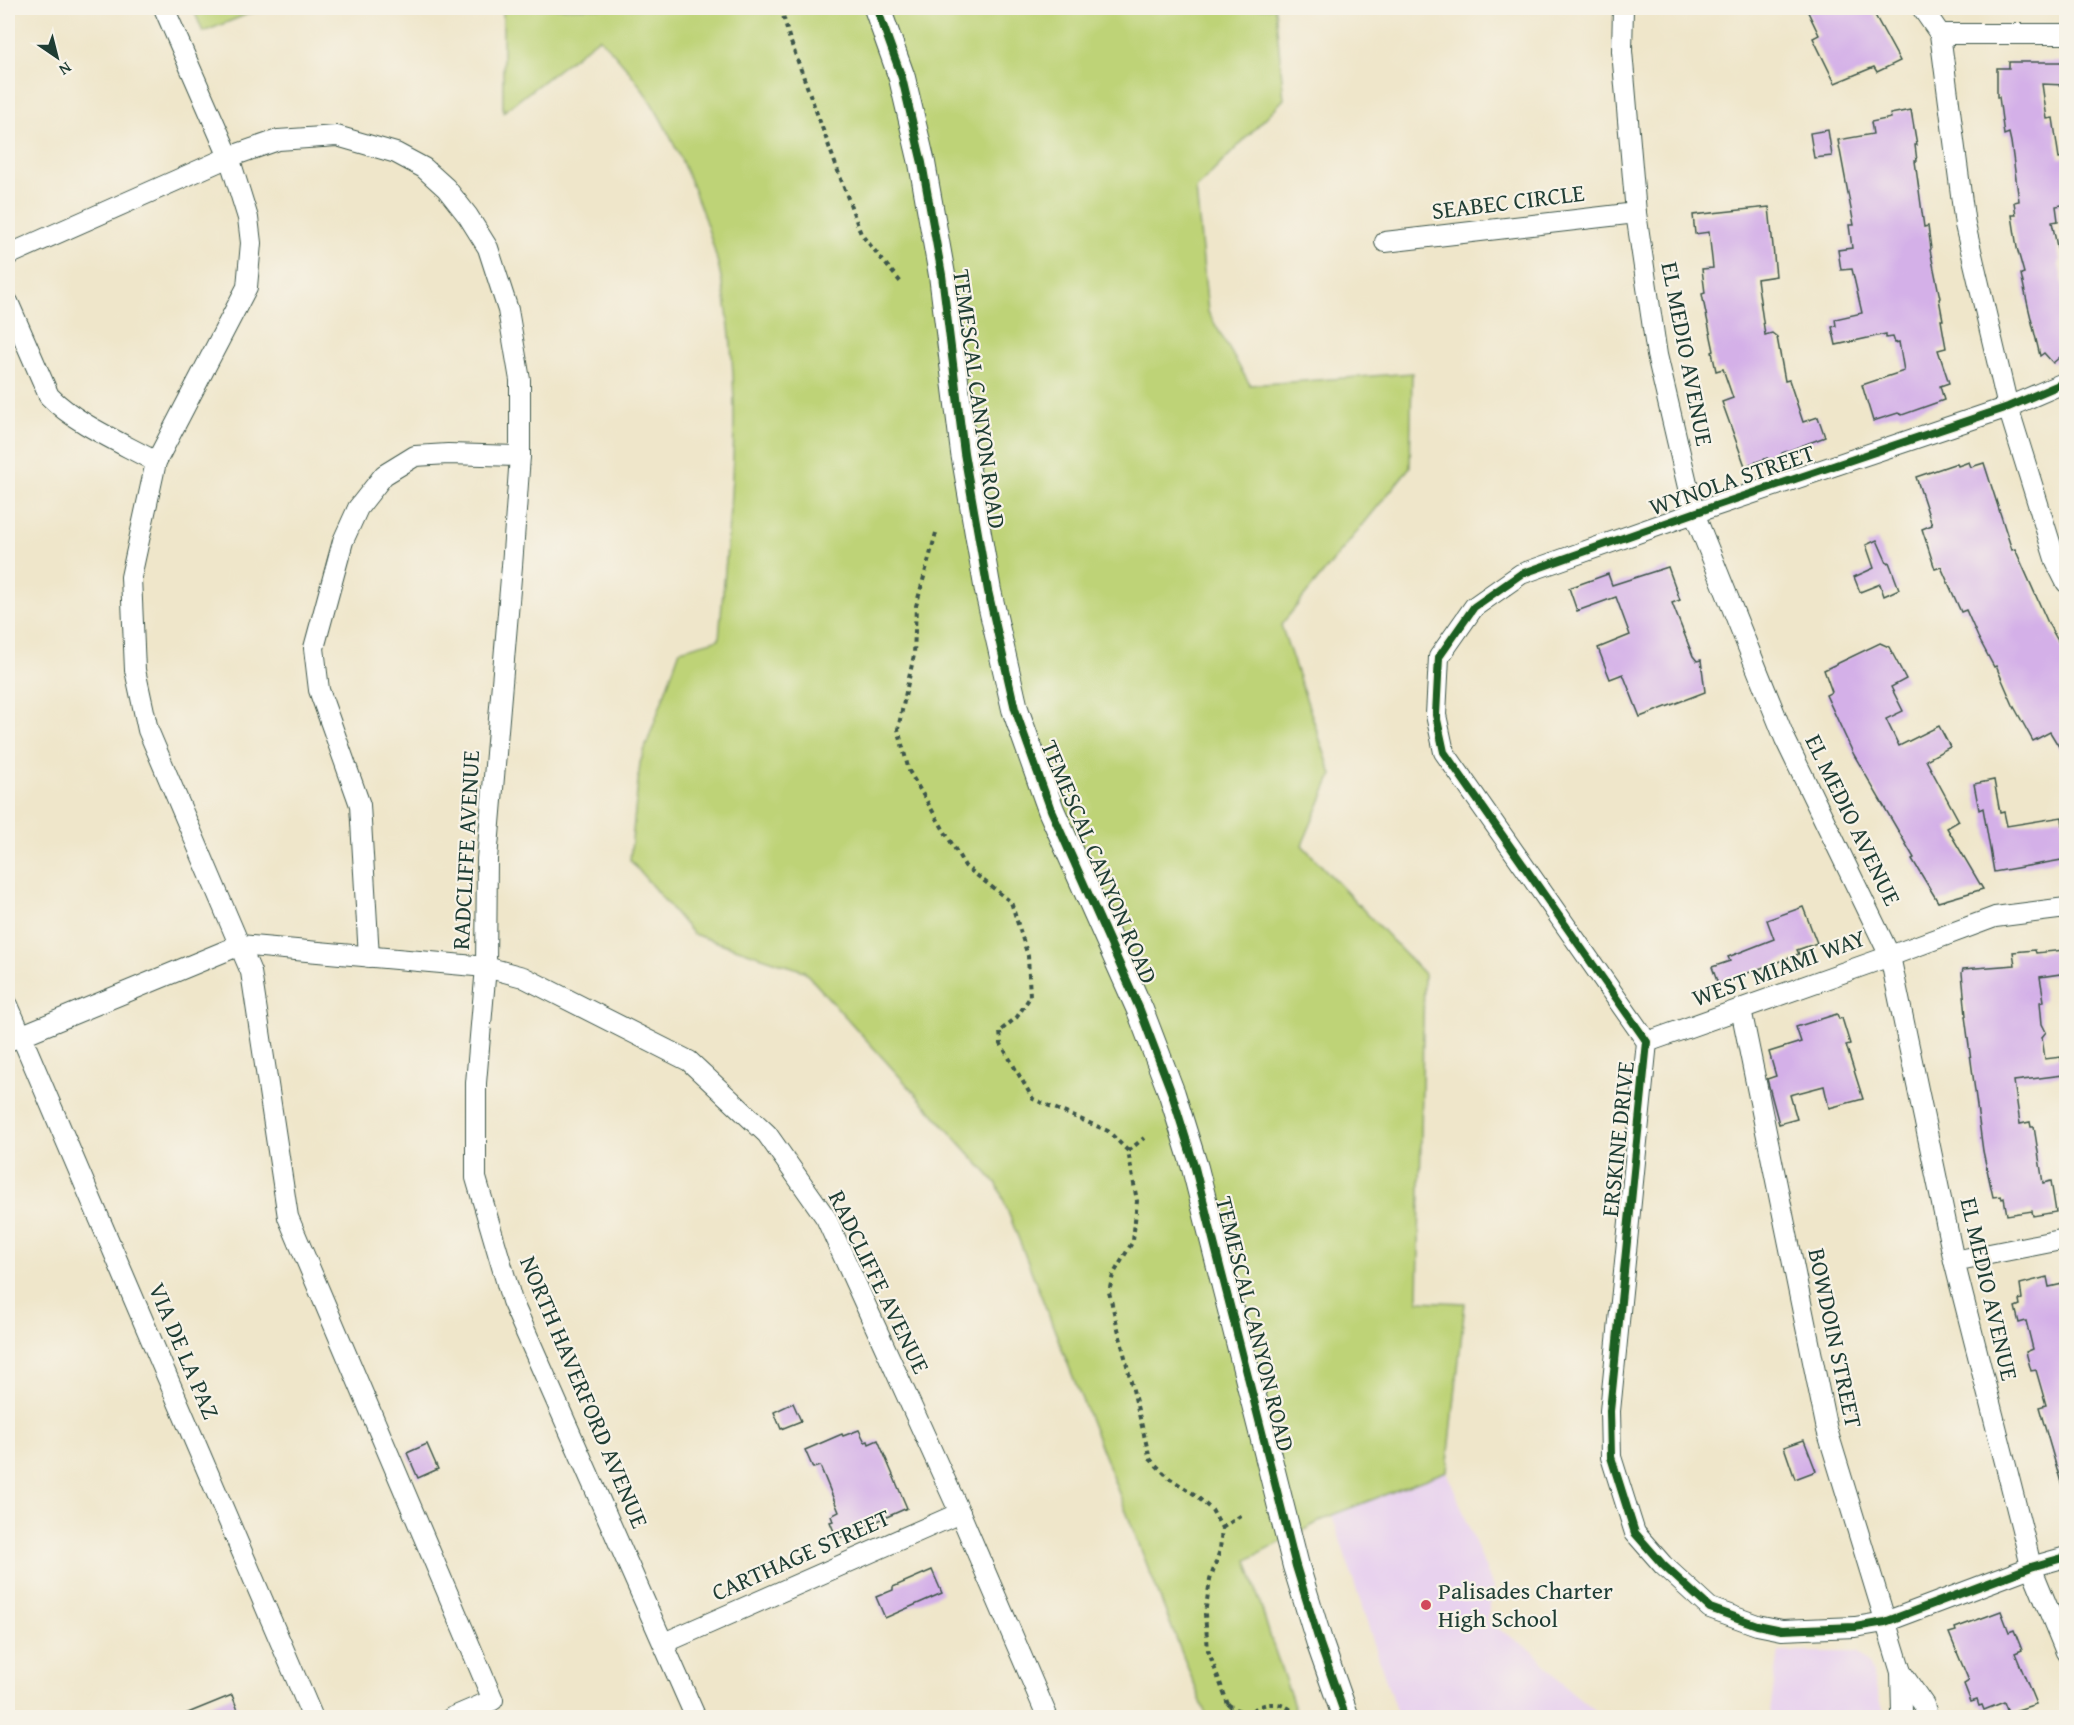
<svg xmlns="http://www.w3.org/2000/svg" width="2074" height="1725" viewBox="0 0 2074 1725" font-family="'Gentium Book Plus',serif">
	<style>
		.built { fill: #e8d2ee }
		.green { fill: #bed377; stroke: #6e8856; stroke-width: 1.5 }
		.building { fill: #d4b0e8 }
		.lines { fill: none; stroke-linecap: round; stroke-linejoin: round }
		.minor-casing { stroke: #3e564a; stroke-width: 22 }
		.major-casing { stroke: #3e564a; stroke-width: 28 }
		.path { stroke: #3e564a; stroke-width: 4; stroke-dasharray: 4.5 4.5; stroke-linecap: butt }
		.minor { stroke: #fff; stroke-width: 20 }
		.major { stroke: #fff; stroke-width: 26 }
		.cycleway-casing { stroke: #f7f3e8; stroke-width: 11 }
		.cycleway { stroke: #1b5e20; stroke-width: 8 }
		.poi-dot { fill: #d1495b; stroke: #f7f3e8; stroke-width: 2 }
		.labels { text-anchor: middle; stroke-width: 4.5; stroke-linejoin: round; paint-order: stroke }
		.street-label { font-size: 24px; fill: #1f3d34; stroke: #f7f3e8 }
		.poi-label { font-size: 24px; fill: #1f3d34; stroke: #f7f3e8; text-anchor: start }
	</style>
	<rect width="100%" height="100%" fill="#f7f3e8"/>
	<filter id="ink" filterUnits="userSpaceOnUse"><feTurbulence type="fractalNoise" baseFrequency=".0167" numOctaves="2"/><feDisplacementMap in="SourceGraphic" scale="12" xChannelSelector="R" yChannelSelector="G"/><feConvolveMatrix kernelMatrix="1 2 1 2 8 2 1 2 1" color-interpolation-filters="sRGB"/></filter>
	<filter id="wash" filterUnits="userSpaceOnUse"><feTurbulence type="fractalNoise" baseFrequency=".008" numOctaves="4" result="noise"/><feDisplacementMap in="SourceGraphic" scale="24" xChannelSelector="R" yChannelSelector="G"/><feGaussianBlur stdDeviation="1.35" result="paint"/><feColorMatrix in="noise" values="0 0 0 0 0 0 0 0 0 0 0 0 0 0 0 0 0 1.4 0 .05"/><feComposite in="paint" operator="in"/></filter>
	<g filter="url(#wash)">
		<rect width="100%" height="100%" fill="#efe6ca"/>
		<g class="built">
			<polygon points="1447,1471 1494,1590 1486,1621 1534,1652 1566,1687 1602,1717 1398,1717 1332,1515"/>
			<polygon points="1779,1652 1858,1652 1868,1663 1886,1717 1769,1717"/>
		</g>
		<g class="green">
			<polygon points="193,8 263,8 203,32"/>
			<path d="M503,8h772l9,91 -88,90 12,123 42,73 162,-12 -2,94 -129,158 51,150 -30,70 122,129 -6,327 47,2 -18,168 -115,44 -85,45 25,82 26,75h-91l-210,-533 -193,-213 -111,-37 -63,-74 10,-97 40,-113 39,-11c10,-123 28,-249 0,-371 -7,-30 -18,-61 -30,-90 -22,-53 -48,-100 -90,-140l-96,74z"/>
		</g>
		<g id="blocks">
			<g class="building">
				<polygon points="1806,8 1871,8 1900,61 1877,72 1874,67 1835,83 1813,38 1819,35"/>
				<polygon points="2009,62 2065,62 2065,85 2042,84 2047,119 2053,118 2059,158 2067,157 2067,204 2056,206 2058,221 2052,222 2060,261 2058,262 2067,301 2067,351 2053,363 2044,353 2040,356 2028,306 2021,274 2024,273 2017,248 2012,215 2016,215 2014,202 2019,201 2011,142 2009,133 2004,135 1999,97 1997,97 1997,68 2009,68"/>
				<polygon points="1911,110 1917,145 1915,145 1917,161 1915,161 1919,190 1924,227 1928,226 1931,249 1930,250 1940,298 1939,299 1943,320 1941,320 1946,348 1938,350 1949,383 1940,386 1944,400 1902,415 1898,413 1873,421 1862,385 1904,371 1899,342 1895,343 1893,337 1886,338 1886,334 1836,345 1832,327 1836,326 1835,319 1862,313 1852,269 1841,270 1838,250 1852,248 1849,225 1854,225 1838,140 1873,134 1871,122 1891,118 1890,114"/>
				<polygon points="1828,130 1832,156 1814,158 1810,133"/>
				<polygon points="1769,207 1776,276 1757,279 1765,335 1772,333 1777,337 1785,381 1789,380 1803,422 1818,417 1825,437 1782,453 1780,457 1771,460 1767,458 1745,466 1722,402 1733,398 1723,369 1716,371 1712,352 1714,351 1705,309 1702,294 1705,293 1702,269 1713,268 1709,232 1695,234 1693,215"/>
				<polygon points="1969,462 1971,467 1984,463 2012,550 2015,549 2049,625 2067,657 2067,760 2050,732 2033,741 2013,705 1996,666 1994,667 1978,637 1966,610 1961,612 1941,567 1935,569 1922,529 1932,525 1916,477 1957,463 1958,466"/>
				<polygon points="1877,540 1887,563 1889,562 1899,589 1884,596 1880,584 1860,592 1854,577 1874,568 1866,545"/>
				<polygon points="1668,567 1680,600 1672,603 1693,656 1697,661 1701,660 1705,692 1640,717 1623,674 1610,679 1598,648 1630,635 1616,597 1577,611 1569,588 1608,574 1612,585"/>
				<polygon points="1880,643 1889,647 1906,679 1891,687 1903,711 1886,719 1899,746 1939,726 1950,747 1926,760 1959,821 1947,828 1983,889 1938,902 1912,859 1914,858 1854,755 1826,695 1832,692 1824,670"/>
				<polygon points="1994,780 2000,813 2004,812 2007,826 2062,817 2064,835 2067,835 2067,859 1994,872 1983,808 1979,810 1974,784"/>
				<polygon points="1803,907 1817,943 1797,950 1799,954 1718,984 1712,967 1730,961 1728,957 1774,939 1767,920"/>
				<polygon points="2035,950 2036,953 2064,950 2067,973 2040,977 2044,1001 2040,1002 2042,1024 2046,1032 2042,1037 2045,1059 2061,1057 2063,1075 2014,1081 2020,1124 2030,1122 2031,1127 2034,1127 2043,1183 2051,1181 2056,1212 2033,1216 2032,1211 2007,1215 2004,1198 2002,1199 2001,1196 1993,1197 1983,1151 1965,1016 1966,1016 1962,973 1963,969 2015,965 2013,952"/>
				<polygon points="1837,1014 1839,1019 1842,1018 1850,1044 1846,1045 1863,1099 1829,1108 1824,1086 1790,1095 1797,1119 1779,1124 1767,1079 1776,1076 1769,1052 1801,1042 1796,1027"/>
				<polygon points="2047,1277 2049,1287 2067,1283 2067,1486 2062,1486 2039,1407 2046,1405 2036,1370 2031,1371 2026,1352 2033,1349 2026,1321 2019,1323 2015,1307 2020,1305 2019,1300 2022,1299 2020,1284"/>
				<polygon points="793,1403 801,1421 781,1429 774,1412"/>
				<polygon points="859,1430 865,1442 868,1441 869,1444 878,1440 907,1508 841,1537 840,1535 836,1536 830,1522 833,1521 831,1516 839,1512 820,1466 813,1468 805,1450 842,1434 843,1436"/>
				<polygon points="1804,1440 1816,1471 1795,1479 1784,1447"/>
				<polygon points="427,1444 438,1469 418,1478 407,1453"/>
				<polygon points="932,1570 942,1593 885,1618 876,1597 893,1590 893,1587"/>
				<polygon points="2001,1611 2009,1632 2014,1630 2022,1650 2015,1653 2036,1704 2008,1713 2004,1702 1984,1710 1982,1705 1979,1706 1977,1700 1971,1702 1964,1684 1969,1681 1949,1633 1956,1631 1955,1628"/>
				<polygon points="232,1695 241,1718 178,1718 178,1717"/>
			</g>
		</g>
	</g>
	<g filter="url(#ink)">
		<use href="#blocks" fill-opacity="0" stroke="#3e564a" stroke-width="1.5"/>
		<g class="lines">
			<defs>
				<g id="minor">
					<polyline points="164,8 229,157 248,218 251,243 247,287 156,462 131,577 135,670 148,730 251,972 288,1217 493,1700 451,1718"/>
					<polyline points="1623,8 1622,51 1636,213 1657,355 1694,513 1785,739 1890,956 1954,1261 2026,1545 2031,1567 2066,1652"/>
					<polyline points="1922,8 1940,34 1965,225 2008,407 2056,562 2066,582"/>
					<polyline points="1940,34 2066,34"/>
					<polyline points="1385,242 1636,213"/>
					<polyline points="8,255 229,157 278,140 337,136 396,153 424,168 446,188 468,216 488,248 508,310 520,380 520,456 512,566 487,859 486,967 476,1083 476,1178 512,1301 696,1718"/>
					<path d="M8,302l41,94c27,28 73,47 107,66"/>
					<polyline points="2066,382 2008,407 1694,513 1521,574 1474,607 1439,657 1436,715 1444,752 1647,1042 1610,1411 1611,1457 1635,1533 1663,1565 1710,1608 1757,1625 1782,1630 1855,1627 1885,1622 2031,1567 2066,1557"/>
					<polyline points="369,957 360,805 319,690 314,648 343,541 358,508 384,475 415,456 448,454 520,456"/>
					<polyline points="8,1005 313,1718"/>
					<polyline points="1741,1009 1827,1430 1901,1672 1902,1712 1904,1718"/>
					<polyline points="8,1041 240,945 486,967 523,977 689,1061 767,1134 826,1218 960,1513 1048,1718"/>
					<polyline points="1647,1042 1890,956 1995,917 2066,908"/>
					<polyline points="1954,1261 2066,1239"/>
					<polyline points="664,1643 960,1513"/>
					<polyline points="1901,1672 1924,1705 1928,1718"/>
				</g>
				<polyline id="major" points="877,8 902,78 922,163 942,275 964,453 988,591 1015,709 1051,810 1140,1010 1172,1094 1195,1168 1296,1566 1320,1644 1346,1718"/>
			</defs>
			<use href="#minor" class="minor-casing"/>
			<use href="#major" class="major-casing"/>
			<g class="path">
				<polyline points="781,8 789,37 861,234 903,285"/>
				<polyline points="936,533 916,606 914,655 898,729 909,771 965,866 1011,902 1028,956 1030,997 1017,1017 1000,1031 1001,1044 1033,1099 1108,1131 1128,1151 1137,1201 1133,1241 1113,1275 1109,1292 1150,1459 1169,1478 1194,1494 1212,1510 1222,1528 1220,1550 1210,1580 1205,1614 1208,1650 1233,1718"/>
				<polyline points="1128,1151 1144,1138"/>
				<polyline points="1222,1528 1242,1515"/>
				<path d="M1228,1704c23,18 24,0 44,0 12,-1 21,7 30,14"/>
			</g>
			<use href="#minor" class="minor"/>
			<use href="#major" class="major"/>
			<defs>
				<g id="cycleway">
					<polyline points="877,8 902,78 922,163 942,275 964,453 988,591 1015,709 1051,810 1140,1010 1172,1094 1195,1168 1296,1566 1320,1644 1346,1718"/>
					<polyline points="2066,382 2008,407 1694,513 1521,574 1474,607 1439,657 1436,715 1444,752 1647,1042 1610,1411 1611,1457 1635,1533 1663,1565 1710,1608 1757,1625 1782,1630 1855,1627 1885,1622 2031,1567 2066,1557"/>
				</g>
			</defs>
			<use href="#cycleway" class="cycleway-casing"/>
			<use href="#cycleway" class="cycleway"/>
		</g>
	</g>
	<circle class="poi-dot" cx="1426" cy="1605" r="6"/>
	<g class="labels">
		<g class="street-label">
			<text transform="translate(1508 202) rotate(-7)" y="8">SEABEC CIRCLE</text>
			<text transform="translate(1687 354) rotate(79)" y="8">EL MEDIO AVENUE</text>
			<text transform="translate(979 399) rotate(82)" y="8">TEMESCAL CANYON ROAD</text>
			<text transform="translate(1732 480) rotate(-19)" y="8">WYNOLA STREET</text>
			<text transform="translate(1853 820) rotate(64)" y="8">EL MEDIO AVENUE</text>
			<text transform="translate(466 850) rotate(-87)" y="8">RADCLIFFE AVENUE</text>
			<text transform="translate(1099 862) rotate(67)" y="8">TEMESCAL CANYON ROAD</text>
			<text transform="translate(1779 968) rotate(-20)" y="8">WEST MIAMI WAY</text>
			<text transform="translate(1618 1139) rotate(-84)" y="8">ERSKINE DRIVE</text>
			<text transform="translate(879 1282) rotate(64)" y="8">RADCLIFFE AVENUE</text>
			<text transform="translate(1989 1289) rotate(77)" y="8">EL MEDIO AVENUE</text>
			<text transform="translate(1255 1324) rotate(76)" y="8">TEMESCAL CANYON ROAD</text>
			<text transform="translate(1835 1338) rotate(78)" y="8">BOWDOIN STREET</text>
			<text transform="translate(184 1351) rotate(67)" y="8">VIA DE LA PAZ</text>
			<text transform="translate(584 1392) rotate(67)" y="8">NORTH HAVERFORD AVENUE</text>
			<text transform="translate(801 1555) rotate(-24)" y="8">CARTHAGE STREET</text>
		</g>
		<g class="poi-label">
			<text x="1438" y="1599">Palisades Charter<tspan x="1438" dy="28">High School</tspan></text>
		</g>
	</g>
	<rect width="2074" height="1725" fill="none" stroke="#f7f3e8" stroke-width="30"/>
	<g transform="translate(57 57) rotate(145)" stroke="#f7f3e8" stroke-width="4.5" paint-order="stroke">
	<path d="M0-4.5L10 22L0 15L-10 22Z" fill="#1f3d34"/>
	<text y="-9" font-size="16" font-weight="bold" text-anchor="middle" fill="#1f3d34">N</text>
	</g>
</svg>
